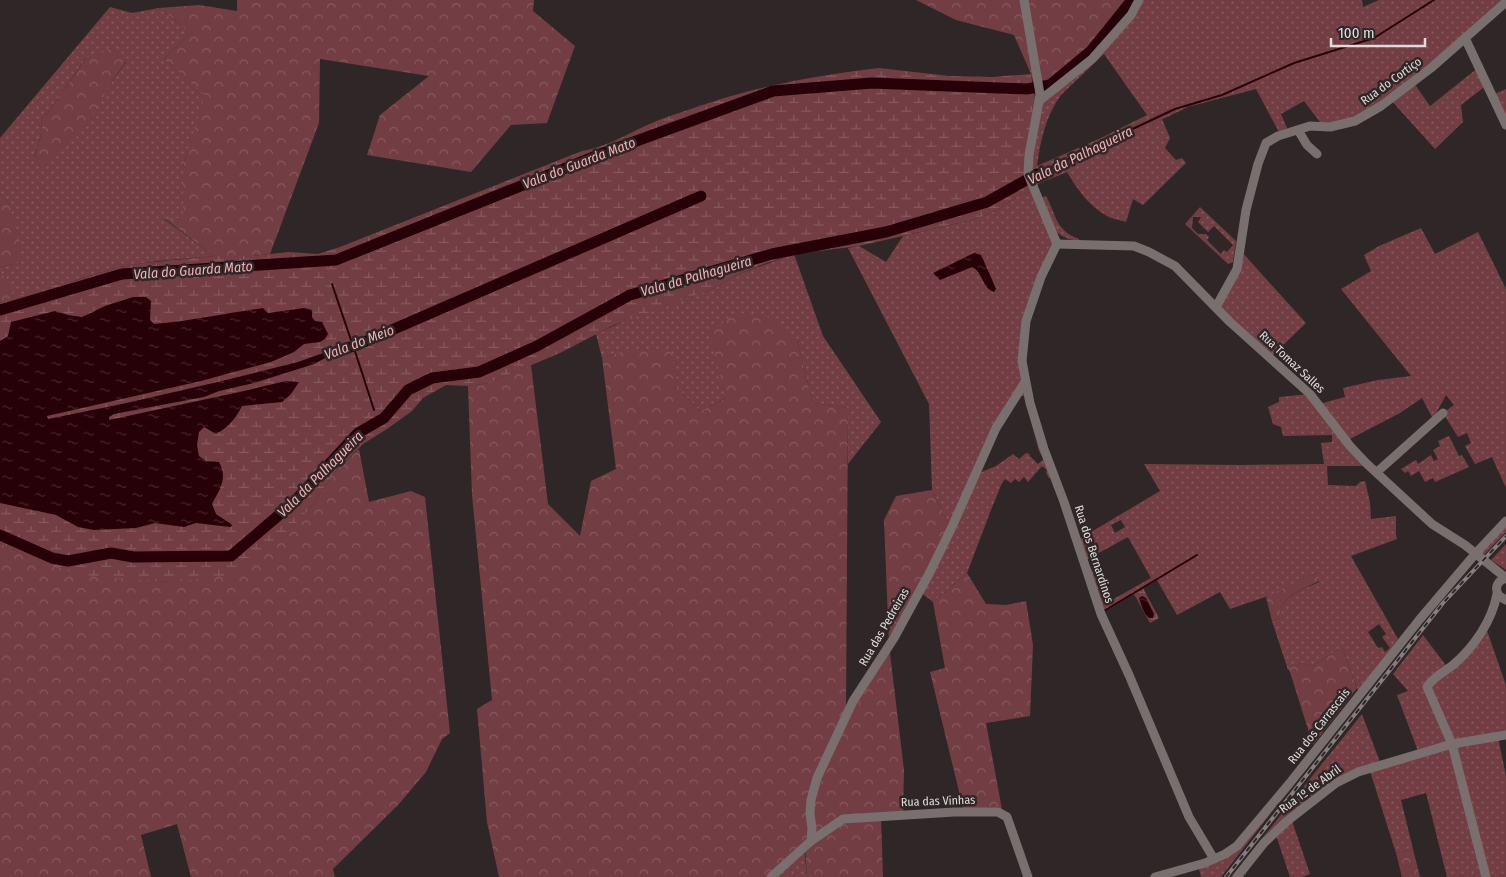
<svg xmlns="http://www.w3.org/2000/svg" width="1506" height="877" viewBox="0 0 1506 877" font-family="'Fira Sans Condensed',sans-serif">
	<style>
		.grass { fill: url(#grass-dots); fill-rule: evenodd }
		.forest { fill: url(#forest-crowns) }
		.wetland { fill: url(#wetland-marsh) }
		.water { fill: url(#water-ripples) }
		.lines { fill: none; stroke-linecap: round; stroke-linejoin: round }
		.stream { stroke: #270108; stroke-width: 2 }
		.river { stroke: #270108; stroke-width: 11 }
		.minor { stroke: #796f6f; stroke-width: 9 }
		.rail-casing { stroke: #857e7e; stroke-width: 4 }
		.rail { stroke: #2f2727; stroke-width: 2; stroke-dasharray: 5.5; stroke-linecap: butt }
		.labels { text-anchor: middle; stroke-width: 5; stroke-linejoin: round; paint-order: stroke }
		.street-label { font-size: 12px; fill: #e0dbdb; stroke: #2f2727 }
		.water-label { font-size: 14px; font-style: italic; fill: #f5aeb3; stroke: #2f2727 }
	</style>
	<defs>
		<pattern id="grass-dots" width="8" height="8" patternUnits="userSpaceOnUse" patternTransform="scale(1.25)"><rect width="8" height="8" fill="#723e43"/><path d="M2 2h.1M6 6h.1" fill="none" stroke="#86595e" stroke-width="1.8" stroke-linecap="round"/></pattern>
		<pattern id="forest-crowns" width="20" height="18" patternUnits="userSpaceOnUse" patternTransform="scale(1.25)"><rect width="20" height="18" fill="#723e43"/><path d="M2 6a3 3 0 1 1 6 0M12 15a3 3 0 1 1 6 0" fill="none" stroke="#86595e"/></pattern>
		<pattern id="wetland-marsh" width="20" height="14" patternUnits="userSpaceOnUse" patternTransform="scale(1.25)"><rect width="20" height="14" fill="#723e43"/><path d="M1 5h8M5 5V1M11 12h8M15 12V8" fill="none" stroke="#86595e"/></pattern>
		<pattern id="water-ripples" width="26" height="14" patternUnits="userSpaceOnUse" patternTransform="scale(1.25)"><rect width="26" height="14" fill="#270108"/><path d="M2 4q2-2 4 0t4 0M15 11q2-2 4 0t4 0" fill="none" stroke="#46252b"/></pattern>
	</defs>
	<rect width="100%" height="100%" fill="#2f2727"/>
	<g class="grass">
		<path d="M1139,0h223l1,7 16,-7h127l-60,54 -91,66 -32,6 -19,-25 -23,13 6,14 -8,4 -23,-43 -61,16 -27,5 -140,65 11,-74zM1104,54l43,61 -46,23 -64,28c3,-24 9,-51 24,-71z"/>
		<path d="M110,7l22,6 27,-5 24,18 5,9 -24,24 42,36 -23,71v53h-19l50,37 -56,5 -39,6 -109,33 3,-14 -13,-14v-5l18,-4 -10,-61 -8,-9v-55zM86,58l40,4 -15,21 -77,75 8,-26 -1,-13 6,-5z"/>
		<polygon points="1479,67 1487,85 1461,105 1463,122 1435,149 1390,99 1413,82 1430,106"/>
		<polygon points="1506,89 1506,125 1492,95"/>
		<path d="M1162,119l8,19 -5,10 11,12 6,-2 4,5 -43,42 -10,-6 -7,23c-6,-2 -14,-3 -19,-6 -18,-10 -30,-27 -40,-44 -11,5 -22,8 -32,14l-2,-5z"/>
		<path d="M1031,192l22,52 -27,77 -4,40 32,116 -5,1 -3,-5 1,-3 -5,-4 -14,16 -4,-5 -5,5 -4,-3 -4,4 -6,-4 -3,4 -11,27 -24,63 -34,29 -14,-11 32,-62 -19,-39 -3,-86 -81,-156 11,-2 27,16 17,-26 73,-17 23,-10 20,-14zM974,253l7,2 15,34h-8l-10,-19 -6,-3 -32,12 -6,-5zM1021,396h3l15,55 5,8 -6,5 -9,-9 1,-1 -4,-1 -7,6 -6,-5 -17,12 -17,7 23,-48z"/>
		<path d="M1046,196c11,20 9,34 33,43v2c-29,-4 -28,-19 -38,-43z"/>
		<path d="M1200,207l36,34 -3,21 -5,2 -43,-40zM1193,217h8l-3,5 10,10 6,-6 19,19 -6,7 -3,-2 -3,4 -14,-14 2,-3 -3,-3h-8l-6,-6z"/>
		<path d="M1421,228l14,26 43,-22 28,57v199l-14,-31 -17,7 -10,-18 6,-3 -4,-10 -9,4 -15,-24 11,-8 -8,-10 -13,24 -11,-21 -22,15 -54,28 18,25h-37l1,19 28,1 4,-4 5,-1 5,21 1,17 25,-3v19l1,4 -46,17 47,83 -39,54 -17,-46 -29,19 -12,-3 -13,7 -16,-49 8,-3c-1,-22 22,-28 39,-36l-3,-9 -42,21 -44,15 -10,-17 -43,23 -20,-35 -56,34 -25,-73 84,-50 -16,-27 96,1 84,-1 -3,-21 11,-1v-7l-49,1 -2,-9 -8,-3 -5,-17 11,-5v-5l31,-3 9,10 26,-7 -2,-9 35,-8 33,-4 -70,-87 30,-18 -7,-16 15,-9zM1121,520l4,7 -10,6 -4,-8zM1128,537l23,41 -41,23 -24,-41zM1379,624l7,10 -4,3 8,11 -5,4 -3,-5 -4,1 -10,-16z"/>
		<polygon points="1240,250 1306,323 1270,358 1216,307 1236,273"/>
		<polygon points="794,254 823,336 881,422 848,464 848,408 813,403 797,340 726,398 700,411 676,387 625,351 602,358 596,334 631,318 715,288 737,275"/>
		<polygon points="1449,436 1459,456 1462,455 1469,467 1435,482 1433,478 1425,482 1419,471 1411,476 1408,471 1405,473 1401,469 1416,460 1418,464 1431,455 1434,461 1438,459 1433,450 1440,446 1438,441"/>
		<polygon points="1506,522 1506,532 1483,556 1481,552"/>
		<polygon points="1506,544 1506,570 1491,560"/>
		<polygon points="1485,625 1506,685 1506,735 1498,737 1506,776 1506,877 1447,877 1426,793 1401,800 1413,849 1396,853 1369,768 1358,772 1291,818 1310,874 1302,877 1290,877 1275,832 1237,877 1231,877 1362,714 1381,765 1419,754 1397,695 1408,691 1393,674 1423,635 1448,668"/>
		<polygon points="1268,810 1271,813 1221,877 1201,877 1198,865 1237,847"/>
		<polygon points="804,846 807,877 771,877"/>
	</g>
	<g class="forest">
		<polygon points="237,0 534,0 533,11 575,46 547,123 511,125 471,172 367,155 380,115 429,76 320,59 319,123 270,254 252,256 214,256 164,218 183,218 183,166 205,95 164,59 188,35 183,26 159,8 199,5 237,11"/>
		<polygon points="916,0 1139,0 1104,44 1039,101 1031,74 1014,35 956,20"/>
		<polygon points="112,48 126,61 111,83 93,113 45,167 34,159 42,132 41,119 47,114 87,57"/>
		<polygon points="0,193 8,202 20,242 18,263 0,267"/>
		<polygon points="0,272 14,286 10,300 0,303"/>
		<polygon points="735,313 765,315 797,340 813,403 848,408 846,707 889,645 884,520 896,496 932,490 951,529 889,645 904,770 903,815 881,817 883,877 807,877 805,847 771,877 499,877 487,822 477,709 492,700 472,495 468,386 489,383 531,365 548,504 580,536 591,481 616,469 602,358 624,351 672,352 676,387 700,411 726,398 709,333"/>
		<polygon points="359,449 369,502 411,491 425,497 450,733 442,739 426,772 398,805 333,869 335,877 191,877 177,824 141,835 151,877 0,877 0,543 23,555 130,578 169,582 309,509 336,471"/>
		<polygon points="967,573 986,604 1006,605 1026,601 1033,645 1030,716 986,723 1003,815 964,812 930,672 945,668 933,602"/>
		<path d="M1316,573l3,8c-17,9 -40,15 -39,37l-8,3 -6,-24z"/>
		<polygon points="1342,647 1357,688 1313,745 1289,669 1301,663 1313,666"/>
		<polygon points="1413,849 1420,877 1402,877 1396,853"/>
	</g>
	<g class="wetland">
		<path d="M879,68l70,8 43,1 39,-3 4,25 -4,93 -12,3 -20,14 -23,10 -117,27 -65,8 -30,10 -27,11 -22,13 -101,37 -54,28 -71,30 -21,3 -22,-1 -23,13 -11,13 -25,18 -24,15 -27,27 -27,38 -45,47 -36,20 -59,6 -90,-7 -56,-20 -23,-12v-240l38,-14 39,-9 42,-13 26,-4 69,-7h38l37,-4 29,2 22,-7 242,-96c30,-5 56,-24 85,-34 30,-10 60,-21 91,-28 40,-10 80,-16 121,-21z"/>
		<polygon points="1194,104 1034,181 1028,175 1168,110"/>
		<polygon points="1143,588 1159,618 1150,623 1134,594"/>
	</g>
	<g class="water">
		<path d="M974,253l7,2 15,34 -2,3c-12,-4 -11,-20 -22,-25l-32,13 -7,-7z"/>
		<path d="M133,297h13l5,4 -1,19 4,4c37,-3 73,-11 109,-16l5,5 36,-5 8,2v7l3,4 7,1 6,12 -3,5 -5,3 -16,2 -10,8 -23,10 -70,19 -154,35 1,3 74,-15 100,-23 76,-19 56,-20 2,6 -23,6 -19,10 -60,19 -35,8 -15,6 -90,17 -5,3v3l135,-29 42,-10 13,1 -8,12 -9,8 -40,4c-7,13 -13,21 -26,28l-12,-7 -5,5 -2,13 2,11 7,5 13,1c9,16 1,27 -7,42l4,10 15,10 1,2 -2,1 -34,-4 -12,4 -29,-4 -19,5 -42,2 -16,-3 -22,-12 -56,-12v-162l8,-5 3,-14 44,-11 13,4 14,2 23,-11z"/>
		<path d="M1142,596l4,2 8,16 -1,4h-4c-5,-4 -8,-13 -10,-20z"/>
	</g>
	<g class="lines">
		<g class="stream">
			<polyline points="1037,174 1175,109 1222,95 1294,63 1374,38 1434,0"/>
			<polyline points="332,284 352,343"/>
			<polyline points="354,348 374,410"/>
			<polyline points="1104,611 1197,555"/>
		</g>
		<g class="river">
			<polyline points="0,310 122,274 336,260 598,155 773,91 872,83 1027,89 1050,85 1091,51 1132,0"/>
			<polyline points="341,350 357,345 701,196"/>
			<polyline points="0,535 52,558 68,561 111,553 133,557 231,556 293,503 358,433 384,418 408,390 432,378 479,372 537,346 630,295 772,254 886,232 987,202 1037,174"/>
		</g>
		<g class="minor">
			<polyline points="1024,0 1040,94 1039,101"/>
			<polyline points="1465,38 1506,125"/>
			<polyline points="1298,130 1307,145 1317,154"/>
			<polyline points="1057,244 1041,277 1026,321 1022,361 1030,403 1044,449 1064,502 1101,614 1129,675 1189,817 1214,859"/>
			<polyline points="1057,244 1134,246 1149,252 1175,266 1230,322 1310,394 1350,446 1366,463 1432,524 1465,545 1506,578"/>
			<polyline points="1057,244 1028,174 1029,155 1039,101 1092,59 1131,15 1139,0"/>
			<polyline points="1216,307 1237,269 1246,210 1258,164 1266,143 1278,136 1310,126 1330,127 1355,121 1381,106 1431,68 1506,2"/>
			<polyline points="1377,472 1443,413"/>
			<path d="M1506,578c-9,3 -12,10 -7,18l7,4"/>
			<polyline points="811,841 812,828 810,814 811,800 817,778 853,701 894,638 930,572 951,529 996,428 1025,382"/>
			<polyline points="771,877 811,841 843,819 954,812 998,812 1007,817 1028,877"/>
			<polyline points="1155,877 1205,863 1225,854 1237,846 1289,784 1420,619 1476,553 1506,521"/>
			<polyline points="1237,877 1264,843 1286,822 1336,783 1358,772 1452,744 1506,735"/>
			<path d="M1486,877l-34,-133 -25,-57c6,-10 17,-15 26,-22 21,-18 39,-44 44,-71"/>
		</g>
		<defs>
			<polyline id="rail" points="1226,877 1443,603 1506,536"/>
		</defs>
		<use href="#rail" class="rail-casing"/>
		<use href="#rail" class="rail"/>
	</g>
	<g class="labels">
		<g class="street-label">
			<text transform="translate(1391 81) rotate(-36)" y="4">Rua do Cortiço</text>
			<text transform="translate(1292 362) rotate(43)" y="4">Rua Tomaz Salles</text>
			<text transform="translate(1094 554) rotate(72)" y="4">Rua dos Bernardinos</text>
			<text transform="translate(884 627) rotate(-60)" y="4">Rua das Pedreiras</text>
			<text transform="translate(1319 726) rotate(-52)" y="4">Rua dos Carrascais</text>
			<text transform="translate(1310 789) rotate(-36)" y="4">Rua 1º de Abril</text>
			<text transform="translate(938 801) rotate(-2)" y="4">Rua das Vinhas</text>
		</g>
		<g class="water-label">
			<text transform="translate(1080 155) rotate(-26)" y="5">Vala da Palhagueira</text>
			<text transform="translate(579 163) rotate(-21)" y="5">Vala do Guarda Mato</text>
			<text transform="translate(193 270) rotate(-4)" y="5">Vala do Guarda Mato</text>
			<text transform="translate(696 276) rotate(-16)" y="5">Vala da Palhagueira</text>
			<text transform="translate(359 342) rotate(-21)" y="5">Vala do Meio</text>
			<text transform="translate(320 474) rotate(-45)" y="5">Vala da Palhagueira</text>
		</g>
	</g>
	<path d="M1331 38v8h94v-8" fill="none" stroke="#e0dbdb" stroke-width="2.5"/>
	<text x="1338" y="38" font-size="15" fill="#e0dbdb" stroke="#2f2727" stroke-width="4" paint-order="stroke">100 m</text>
</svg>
